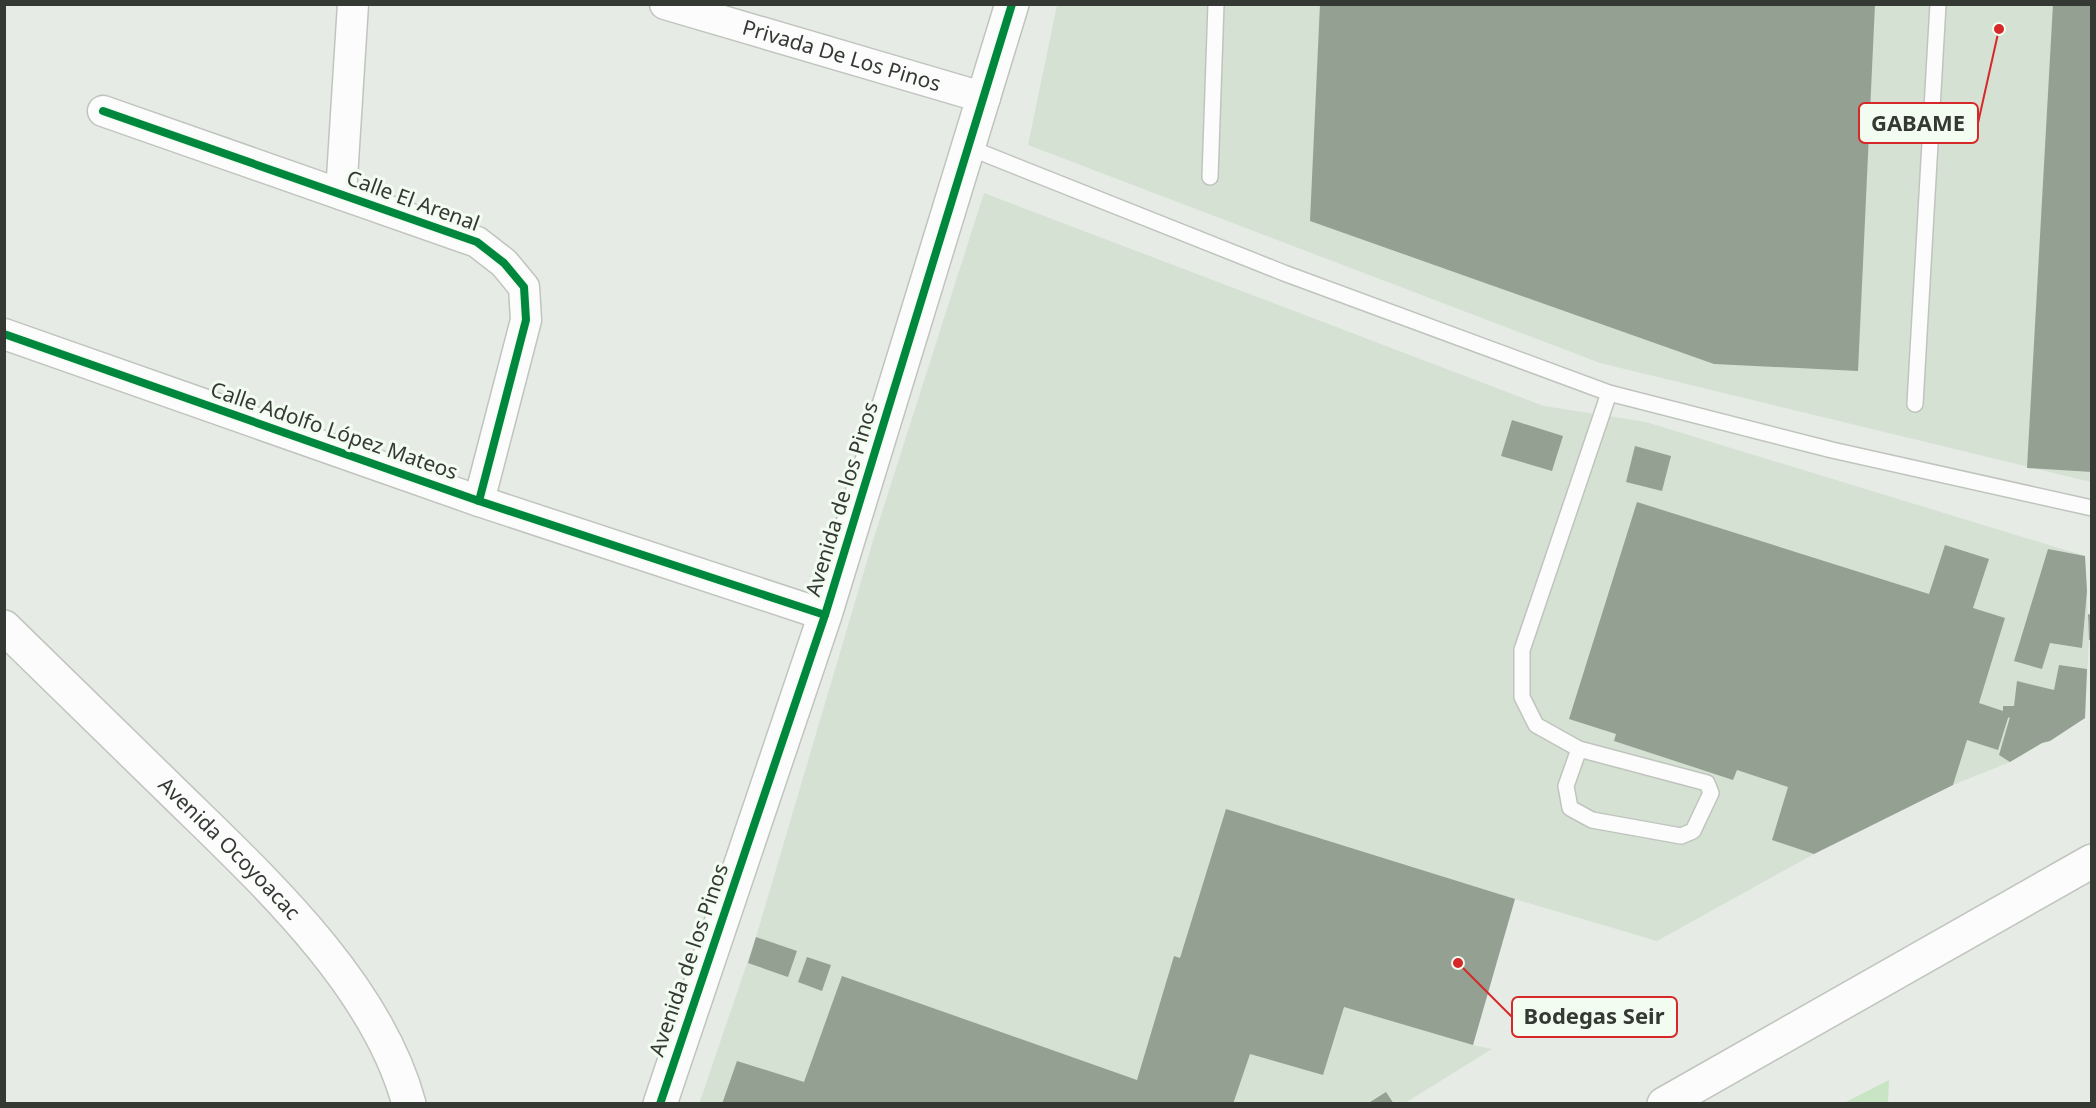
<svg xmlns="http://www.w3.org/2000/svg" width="2096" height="1108" viewBox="0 0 2096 1108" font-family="'Noto Sans',sans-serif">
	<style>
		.built { fill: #d5e1d3 }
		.green { fill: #c9e4c5 }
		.building { fill: #94a092 }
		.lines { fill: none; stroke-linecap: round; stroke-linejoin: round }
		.service-casing { stroke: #c0c4be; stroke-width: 18 }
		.minor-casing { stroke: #c0c4be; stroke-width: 33 }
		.tertiary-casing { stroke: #c0c4be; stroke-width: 36 }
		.secondary-casing { stroke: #c0c4be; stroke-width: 36 }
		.service { stroke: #fbfcfb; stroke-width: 15 }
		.minor { stroke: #fbfcfb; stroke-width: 30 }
		.tertiary { stroke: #fbfcfb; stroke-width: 33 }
		.secondary { stroke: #fbfcfb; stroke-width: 33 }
		.cycleway-casing { stroke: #f2fcf0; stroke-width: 11 }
		.cycleway { stroke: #00873e; stroke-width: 8 }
		.labels { text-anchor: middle; stroke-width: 6; stroke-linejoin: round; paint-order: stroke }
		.street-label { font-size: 21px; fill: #353934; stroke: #f2fcf0 }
		.leader { fill: none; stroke: #d62828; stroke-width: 2 }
		.callout-dot { fill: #d62828; stroke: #f2fcf0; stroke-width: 2 }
		.callout { fill: #f2fcf0; stroke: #d62828; stroke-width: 2 }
		.callout-label { font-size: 22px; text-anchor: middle; font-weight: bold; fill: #353934 }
	</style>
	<rect width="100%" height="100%" fill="#e6ece5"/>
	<g class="built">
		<polygon points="1057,5 2091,5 2091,482 1600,363 1028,145"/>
		<polygon points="984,193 1544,406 1646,422 2085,556 2089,640 2085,718 2050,741 2042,743 2010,762 1953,785 1814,854 1657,941 1515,899 1473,1045 1492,1049 1405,1103 699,1104 756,937 875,534"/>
	</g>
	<polygon class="green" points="1889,1080 1888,1103 1844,1103"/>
	<g class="building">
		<polygon points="1320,4 1875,4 1858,371 1714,364 1310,221"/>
		<polygon points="2053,4 2092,4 2092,472 2027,468"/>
		<polygon points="1512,420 1563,436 1552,471 1501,456"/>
		<polygon points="1635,446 1671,456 1662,491 1626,482"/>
		<polygon points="1637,502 1929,594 1945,545 1989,559 1973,608 2005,618 1979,703 2003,711 2003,706 2014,706 2017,681 2054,690 2059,665 2087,669 2085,718 2050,741 2042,743 2010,762 1999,755 2010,717 2008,718 1998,750 1967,740 1953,785 1814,854 1772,840 1788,787 1737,770 1733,780 1614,741 1616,734 1569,719"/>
		<polygon points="2048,549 2085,556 2087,591 2082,648 2050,643 2042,669 2014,661"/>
		<polygon points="2088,614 2092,615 2092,640 2089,640"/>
		<polygon points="1226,809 1515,899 1473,1045 1344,1007 1323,1075 1250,1054 1233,1104 722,1104 737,1061 804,1082 842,976 1137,1080 1174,956 1180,958"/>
		<polygon points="756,937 797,951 788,977 748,963"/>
		<polygon points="807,957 831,965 822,991 798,982"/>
		<polygon points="1386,1092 1394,1104 1367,1104"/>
	</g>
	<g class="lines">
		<defs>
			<g id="service">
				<polyline points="970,148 1284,273 1609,393 1832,450 2092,508"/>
				<polyline points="1210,177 1216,4"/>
				<polyline points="1915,404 1938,4"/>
				<polyline points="1579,749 1566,786 1570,808 1592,820 1681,836 1693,831 1711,793 1707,783 1579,749 1536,725 1522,697 1522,650 1609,393"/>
			</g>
			<g id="minor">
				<path id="s1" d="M665,4l320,94"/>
				<polyline points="103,111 477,242 504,263 524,287 526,320 479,501"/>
				<polyline points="341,194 353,4"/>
				<polyline points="4,334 479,501 825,615"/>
			</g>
			<g id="tertiary">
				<path id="s2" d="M4,627c58,56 115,112 172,168 86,84 201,189 233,309"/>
				<polyline points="660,1104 825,615 1012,4"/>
			</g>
			<polyline id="secondary" points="1664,1104 2092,861"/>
		</defs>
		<use href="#service" class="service-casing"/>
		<use href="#minor" class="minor-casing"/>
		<use href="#tertiary" class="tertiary-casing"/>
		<use href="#secondary" class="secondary-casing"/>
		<use href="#service" class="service"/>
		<use href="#minor" class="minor"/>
		<use href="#tertiary" class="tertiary"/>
		<use href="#secondary" class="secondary"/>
		<defs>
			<g id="cycleway">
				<polyline points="103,111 477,242 504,263 524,287 526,320 479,501"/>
				<polyline points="4,334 479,501 825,615"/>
				<polyline points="660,1104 825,615 1012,4"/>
			</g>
		</defs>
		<use href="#cycleway" class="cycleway-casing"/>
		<use href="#cycleway" class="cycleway"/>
	</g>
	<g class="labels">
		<g class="street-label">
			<text dy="7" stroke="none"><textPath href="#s1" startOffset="184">Privada De Los Pinos</textPath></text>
			<text transform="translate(413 201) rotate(20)" y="7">Calle El Arenal</text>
			<text transform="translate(334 431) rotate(19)" y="7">Calle Adolfo López Mateos</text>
			<text transform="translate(842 499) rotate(-73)" y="7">Avenida de los Pinos</text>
			<text dy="7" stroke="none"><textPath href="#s2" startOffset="316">Avenida Ocoyoacac</textPath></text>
			<text transform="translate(689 960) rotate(-71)" y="7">Avenida de los Pinos</text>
		</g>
	</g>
	<path class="leader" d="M1999 29L1978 123M1458 963L1512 1017"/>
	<g class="callout-dot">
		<circle cx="1999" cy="29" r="6"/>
		<circle cx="1458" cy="963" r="6"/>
	</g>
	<g class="callout">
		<rect x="1859" y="103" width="119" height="40" rx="6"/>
		<rect x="1512" y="997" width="165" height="40" rx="6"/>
	</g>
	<g class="callout-label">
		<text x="1918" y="131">GABAME</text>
		<text x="1594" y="1024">Bodegas Seir</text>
	</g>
	<rect width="2096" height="1108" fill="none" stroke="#353934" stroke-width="12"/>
</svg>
